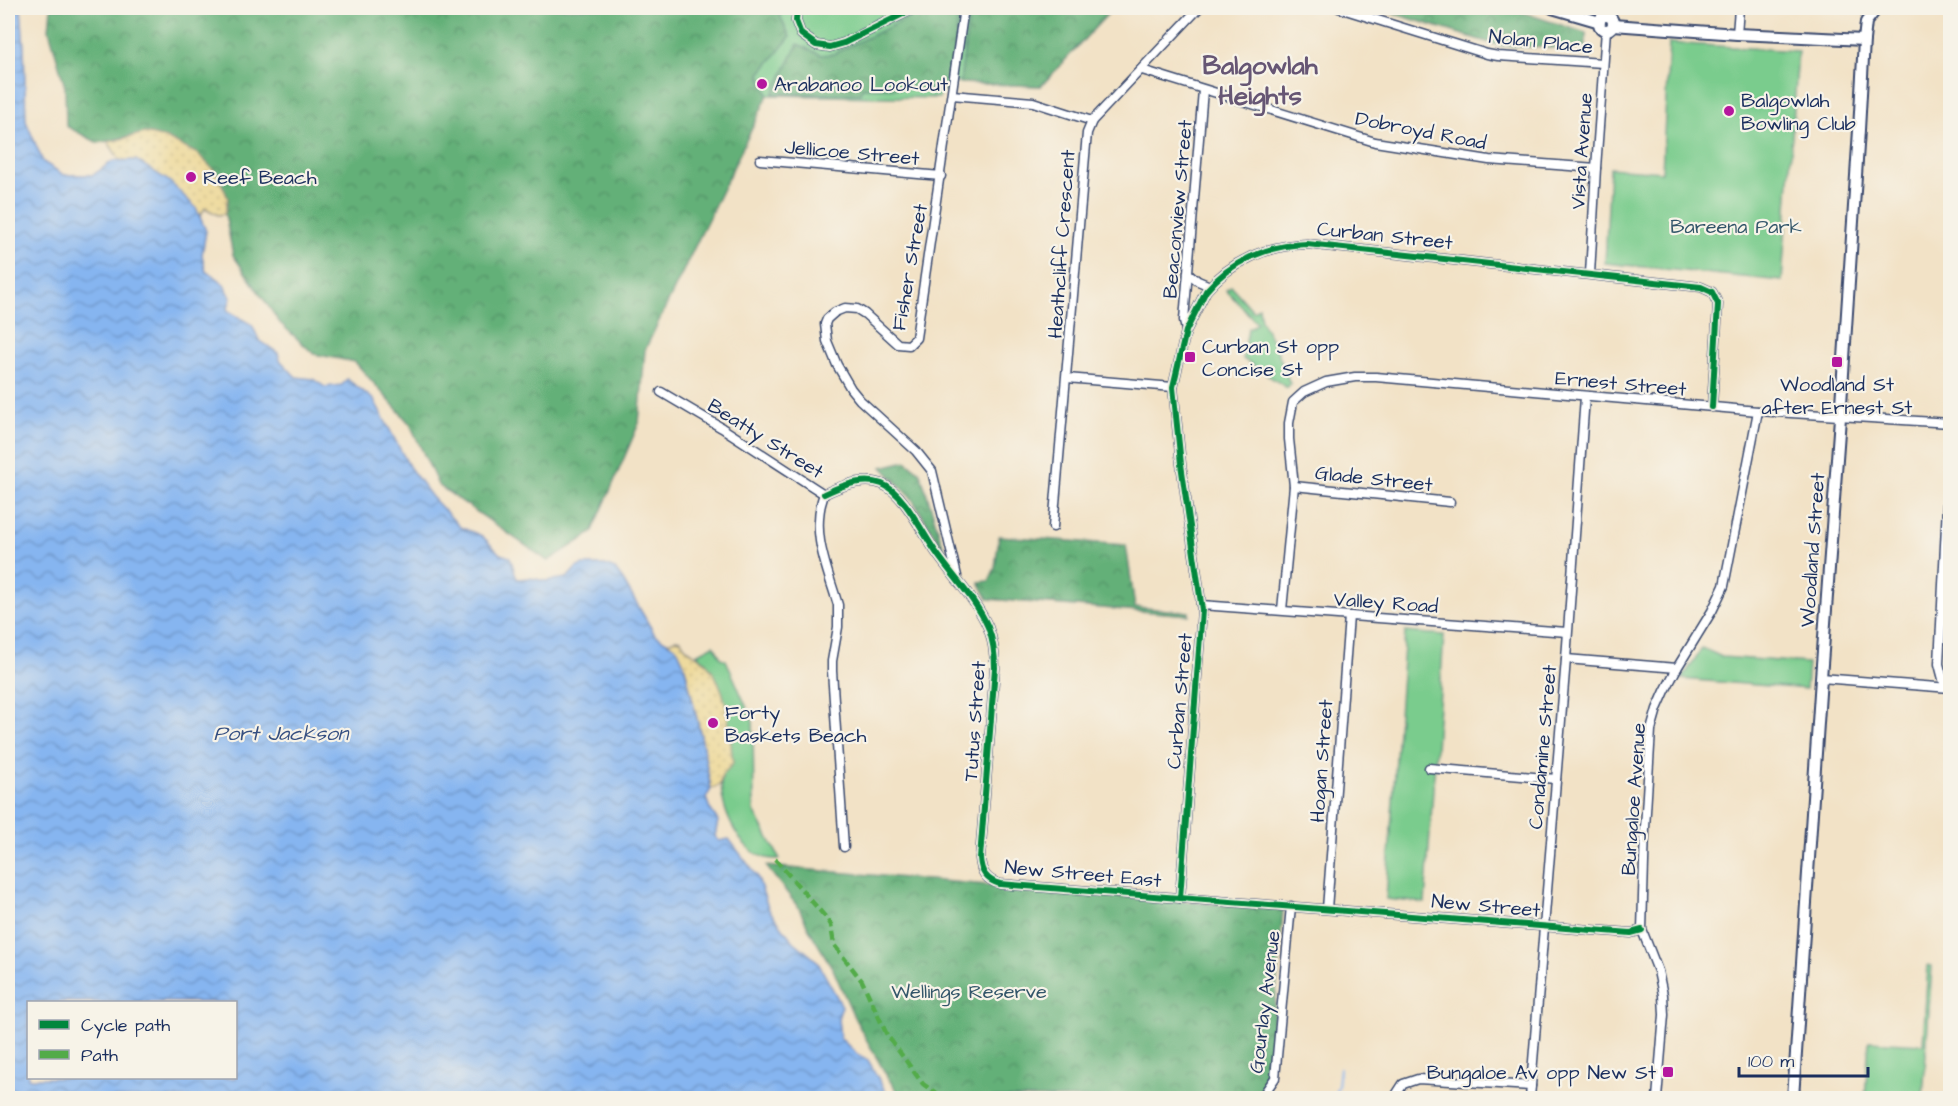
<svg xmlns="http://www.w3.org/2000/svg" width="1958" height="1106" viewBox="0 0 1958 1106" font-family="'Architects Daughter',sans-serif">
	<style>
		.green { fill: #7acc8d; stroke: #4a7e76; stroke-width: 1.5 }
		.forest { fill: url(#forest-crowns); stroke: #3f706b; stroke-width: 1.5 }
		.sand { fill: url(#sand-dots); stroke: #84847e; stroke-width: 1.5 }
		.water { fill: url(#water-waves); stroke: #5072a7; stroke-width: 1.5; fill-rule: evenodd }
		.lines { fill: none; stroke-linecap: round; stroke-linejoin: round }
		.stream { stroke: #86b5f0; stroke-width: 2 }
		.minor-casing { stroke: #3b4a6e; stroke-width: 11 }
		.tertiary-casing { stroke: #3b4a6e; stroke-width: 14 }
		.minor { stroke: #fff; stroke-width: 8 }
		.tertiary { stroke: #fff; stroke-width: 10 }
		.quiet { stroke: #52ab49; stroke-width: 4.5; stroke-dasharray: 9 4.5; stroke-linecap: butt }
		.cycleway-casing { stroke: #f7f3e8; stroke-width: 10 }
		.cycleway { stroke: #00873e; stroke-width: 6 }
		.poi-dot { fill: #b5179e; stroke: #f7f3e8; stroke-width: 2 }
		.labels { text-anchor: middle; stroke-width: 4.5; stroke-linejoin: round; paint-order: stroke }
		.street-label { font-size: 20px; fill: #1b2f5e; stroke: #f7f3e8 }
		.poi-label { font-size: 20px; fill: #1b2f5e; stroke: #f7f3e8; text-anchor: start }
		.park-label { font-size: 20px; fill: #33566a; stroke: #f7f3e8 }
		.water-label { font-size: 21px; font-style: italic; fill: #365082; stroke: #f7f3e8 }
		.district-label { font-size: 26px; font-weight: bold; fill: #665674; stroke: #f7f3e8 }
	</style>
	<defs>
		<pattern id="forest-crowns" width="20" height="18" patternUnits="userSpaceOnUse" patternTransform="scale(1.5)"><rect width="20" height="18" fill="#63b078"/><path d="M2 6a3 3 0 1 1 6 0M12 15a3 3 0 1 1 6 0" fill="none" stroke="#519066"/></pattern>
		<pattern id="sand-dots" width="8" height="8" patternUnits="userSpaceOnUse" patternTransform="scale(1.5)"><rect width="8" height="8" fill="#eeda9e"/><path d="M2 2h.1M6 6h.1" fill="none" stroke="#ccbb8a" stroke-width="1.8" stroke-linecap="round"/></pattern>
		<pattern id="water-waves" width="16" height="10" patternUnits="userSpaceOnUse" patternTransform="scale(1.5)"><rect width="16" height="10" fill="#86b5f0"/><path d="M0 5q4-4 8 0t8 0" fill="none" stroke="#6d94c6"/></pattern>
	</defs>
	<rect width="100%" height="100%" fill="#f7f3e8"/>
	<filter id="ink" filterUnits="userSpaceOnUse"><feTurbulence type="fractalNoise" baseFrequency=".0167" numOctaves="2"/><feDisplacementMap in="SourceGraphic" scale="12" xChannelSelector="R" yChannelSelector="G"/><feConvolveMatrix kernelMatrix="1 2 1 2 8 2 1 2 1" color-interpolation-filters="sRGB"/></filter>
	<filter id="wash" filterUnits="userSpaceOnUse"><feTurbulence type="fractalNoise" baseFrequency=".008" numOctaves="4" result="noise"/><feDisplacementMap in="SourceGraphic" scale="24" xChannelSelector="R" yChannelSelector="G"/><feGaussianBlur stdDeviation="1.35" result="paint"/><feColorMatrix in="noise" values="0 0 0 0 0 0 0 0 0 0 0 0 0 0 0 0 0 1.4 0 .05"/><feComposite in="paint" operator="in"/></filter>
	<g filter="url(#wash)">
		<rect width="100%" height="100%" fill="#f2e2c6"/>
		<g class="green">
			<polygon points="781,8 1113,8 1041,86 942,82 939,98 768,95 759,74 790,37 780,16"/>
			<polygon points="1669,43 1798,51 1782,281 1605,263 1610,168 1662,172"/>
			<polygon points="1231,286 1253,311 1259,307 1261,320 1276,347 1290,384 1287,388 1243,359 1248,329 1257,323 1226,290"/>
			<polygon points="1405,632 1444,635 1425,903 1386,899"/>
			<path d="M714,645l7,13 5,2 27,62 1,89 26,48c-4,0 -10,0 -14,-1 -29,-8 -49,-55 -44,-83l-16,-113 -9,-8z"/>
			<polygon points="1702,648 1722,657 1808,663 1806,689 1682,679"/>
			<polygon points="1928,965 1932,966 1923,1098 1865,1098 1869,1041 1923,1044"/>
		</g>
		<g class="forest">
			<polygon points="51,8 781,8 780,16 790,37 760,74 768,95 645,350 639,423 592,533 548,561 438,485 410,424 355,362 314,354 280,323 233,255 225,214 228,198 217,173 198,154 166,138 145,133 98,143 66,126 65,87 49,30"/>
			<polygon points="929,8 960,8 948,92 927,88 862,88 860,94 773,94 798,44 821,55 833,54"/>
			<polygon points="970,8 1113,8 1041,86 960,83"/>
			<polygon points="1375,8 1509,8 1586,33 1586,49 1500,46"/>
			<polygon points="906,461 920,472 945,552 911,497 882,467"/>
			<polygon points="999,536 1126,545 1135,607 1189,612 1189,615 988,599 979,582 989,581 995,568"/>
			<polygon points="766,866 1283,910 1267,1098 902,1098 888,1078 855,1019 833,969 810,931 799,908"/>
		</g>
		<g class="sand">
			<polygon points="145,133 166,138 198,154 217,173 228,198 225,214 218,215 205,208 200,217 196,208 136,160 120,161 108,142"/>
			<path d="M676,639l5,1c5,13 19,14 27,25 22,27 21,65 25,99l-11,11 -2,10 -9,4 -10,-53 -17,-73 -17,-21z"/>
		</g>
		<path class="water" d="M8,8h13l3,38 2,75 17,41 21,13h29l20,-14 23,-1 33,21 27,27 10,23 -4,24 4,17c14,6 19,12 25,26l-4,12 25,15 7,15 19,13 2,7 16,17 17,2 12,8 17,-2 5,-6 27,21 36,68 22,29 28,30 22,9 18,18 10,3 7,22 13,-1 16,3 21,-3 9,-10 6,-3h23l10,4 8,11 32,55 22,13 7,16 17,72 10,53 -5,9 4,11 8,12 -3,15 4,5 10,-2 28,37 12,34 23,30 25,21 25,45 -4,12 2,20 17,16 11,6 21,38h-881zM28,1002h208v76h-208z"/>
		<g class="lines">
			<polyline class="stream" points="1333,1098 1338,1086 1340,1068"/>
		</g>
	</g>
	<g filter="url(#ink)">
		<g class="lines">
			<defs>
				<g id="minor">
					<polyline points="797,8 796,21 801,34 816,45 830,47 844,43 915,8"/>
					<polyline points="1339,8 1487,54 1498,56 1603,63"/>
					<polyline points="1606,17 1607,8"/>
					<polyline points="1737,34 1739,8"/>
					<polyline points="1142,70 1375,142 1489,160 1596,168"/>
					<polyline points="952,95 1033,102 1092,121"/>
					<polyline points="760,160 941,176"/>
					<polyline points="1188,273 1198,281 1210,286"/>
					<polyline points="1590,274 1596,168 1606,30"/>
					<polyline points="1186,331 1184,320 1203,90"/>
					<polyline points="1067,378 1173,387"/>
					<path d="M661,392l61,36 102,66c-14,38 3,74 14,111v22l-6,34v10l12,176"/>
					<polyline points="1950,446 1939,664 1944,683 1950,690"/>
					<polyline points="1294,486 1450,502"/>
					<path d="M824,494c16,-8 40,-17 58,-10 23,9 41,51 56,71 17,24 38,45 50,72 5,13 7,26 7,41l-15,190c1,14 6,22 20,26l631,49 11,-3"/>
					<polyline points="1053,527 1087,133 1092,121 1199,8"/>
					<polyline points="957,576 932,471 916,451 860,400 851,389 837,365 827,341 825,324 827,319 835,312 845,308 857,309 865,314 898,344 909,345 916,338 964,8"/>
					<polyline points="1201,605 1567,632"/>
					<polyline points="1282,610 1294,486 1289,439 1289,423 1293,402 1304,392 1326,382 1355,377 1376,377 1758,411 1950,423"/>
					<polyline points="1566,659 1677,668"/>
					<polyline points="1821,678 1950,688"/>
					<polyline points="1429,768 1556,779"/>
					<path d="M1180,898l22,-288 -21,-146 -8,-77 13,-56 20,-40c25,-30 62,-46 101,-47l394,43 11,5 6,12 -6,103"/>
					<polyline points="1327,909 1349,616"/>
					<polyline points="1261,1098 1275,1078 1291,906"/>
					<polyline points="1394,1098 1403,1084 1418,1079 1531,1086"/>
					<polyline points="1530,1098 1566,659 1585,397"/>
					<polyline points="1657,1098 1664,1015 1663,995 1658,971 1642,930 1645,828 1651,730 1657,709 1665,691 1677,668 1712,611 1724,586 1758,411"/>
				</g>
				<g id="tertiary">
					<polyline points="1552,8 1600,22"/>
					<circle cx="1606" cy="23" r="7"/>
					<polyline points="1613,25 1737,34 1864,40"/>
					<polyline points="1793,1098 1821,678 1841,404 1859,130 1864,40 1866,22 1877,8"/>
				</g>
			</defs>
			<use href="#minor" class="minor-casing"/>
			<use href="#tertiary" class="tertiary-casing"/>
			<use href="#minor" class="minor"/>
			<use href="#tertiary" class="tertiary"/>
			<polyline class="quiet" points="775,859 828,920 831,925 834,945 862,981 887,1035 923,1084 943,1098"/>
			<defs>
				<g id="cycleway">
					<polyline points="797,8 796,21 801,34 816,45 830,47 844,43 915,8"/>
					<path d="M824,494c16,-8 40,-17 58,-10 23,9 41,51 56,71 17,24 38,45 50,72 5,13 7,26 7,41l-15,190c1,14 6,22 20,26l631,49 11,-3"/>
					<path d="M1180,898l22,-288 -21,-146 -8,-77 13,-56 20,-40c25,-30 62,-46 101,-47l394,43 11,5 6,12 -6,103"/>
				</g>
			</defs>
			<use href="#cycleway" class="cycleway-casing"/>
			<use href="#cycleway" class="cycleway"/>
		</g>
	</g>
	<g class="poi-dot">
		<circle cx="762" cy="84" r="6"/>
		<circle cx="1729" cy="111" r="6"/>
		<circle cx="191" cy="177" r="6"/>
		<rect x="1184" y="351" width="12" height="12" rx="3"/>
		<rect x="1831" y="356" width="12" height="12" rx="3"/>
		<circle cx="713" cy="723" r="6"/>
		<rect x="1662" y="1066" width="12" height="12" rx="3"/>
	</g>
	<g class="labels">
		<g class="street-label">
			<text transform="translate(1541 41) rotate(6)" y="7">Nolan Place</text>
			<text transform="translate(1421 130) rotate(11)" y="7">Dobroyd Road</text>
			<text transform="translate(1581 151) rotate(-86)" y="7">Vista Avenue</text>
			<text transform="translate(852 152) rotate(5)" y="7">Jellicoe Street</text>
			<text transform="translate(1177 209) rotate(-85)" y="7">Beaconview Street</text>
			<text transform="translate(1385 235) rotate(6)" y="7">Curban Street</text>
			<text transform="translate(1061 244) rotate(-86)" y="7">Heathcliff Crescent</text>
			<text transform="translate(909 267) rotate(-80)" y="7">Fisher Street</text>
			<text transform="translate(1621 383) rotate(5)" y="7">Ernest Street</text>
			<text transform="translate(766 438) rotate(32)" y="7">Beatty Street</text>
			<text transform="translate(1374 478) rotate(6)" y="7">Glade Street</text>
			<text transform="translate(1812 550) rotate(-86)" y="7">Woodland Street</text>
			<text transform="translate(1386 602) rotate(4)" y="7">Valley Road</text>
			<text transform="translate(1179 701) rotate(-85)" y="7">Curban Street</text>
			<text transform="translate(974 721) rotate(-86)" y="7">Tutus Street</text>
			<text transform="translate(1542 747) rotate(-85)" y="7">Condamine Street</text>
			<text transform="translate(1321 761) rotate(-86)" y="7">Hogan Street</text>
			<text transform="translate(1633 799) rotate(-86)" y="7">Bungaloe Avenue</text>
			<text transform="translate(1083 873) rotate(5)" y="7">New Street East</text>
			<text transform="translate(1486 905) rotate(5)" y="7">New Street</text>
			<text transform="translate(1264 1002) rotate(-83)" y="7">Gourlay Avenue</text>
		</g>
		<g class="poi-label">
			<text x="774" y="91">Arabanoo Lookout</text>
			<text x="1741" y="107">Balgowlah<tspan x="1741" dy="23">Bowling Club</tspan></text>
			<text x="203" y="184">Reef Beach</text>
			<text x="1202" y="353">Curban St opp<tspan x="1202" dy="23">Concise St</tspan></text>
			<text x="1837" y="391" text-anchor="middle">Woodland St<tspan x="1837" dy="23">after Ernest St</tspan></text>
			<text x="725" y="719">Forty<tspan x="725" dy="23">Baskets Beach</tspan></text>
			<text x="1656" y="1079" text-anchor="end">Bungaloe Av opp New St</text>
		</g>
		<g class="park-label">
			<text x="1736" y="233">Bareena Park</text>
			<text x="969" y="998">Wellings Reserve</text>
		</g>
		<g class="water-label">
			<text x="281" y="740">Port Jackson</text>
		</g>
		<g class="district-label">
			<text x="1260" y="74">Balgowlah<tspan x="1260" dy="30">Heights</tspan></text>
		</g>
	</g>
	<rect width="1958" height="1106" fill="none" stroke="#f7f3e8" stroke-width="30"/>
	<rect x="27" y="1001" width="210" height="78" fill="#f7f3e8" stroke="#9fa5b1" stroke-width="1.5"/>
	<rect x="39" y="1020" width="30" height="9" fill="#00873e" stroke="#9fa5b1" stroke-width="1.5"/>
	<text x="81" y="1031" font-size="18" fill="#1b2f5e">Cycle path</text>
	<rect x="39" y="1050" width="30" height="9" fill="#52ab49" stroke="#9fa5b1" stroke-width="1.5"/>
	<text x="81" y="1061" font-size="18" fill="#1b2f5e">Path</text>
	<path d="M1739 1067v9h129v-9" fill="none" stroke="#1b2f5e" stroke-width="3"/>
	<text x="1748" y="1067" font-size="18" fill="#1b2f5e" stroke="#f7f3e8" stroke-width="4.5" paint-order="stroke">100 m</text>
</svg>
